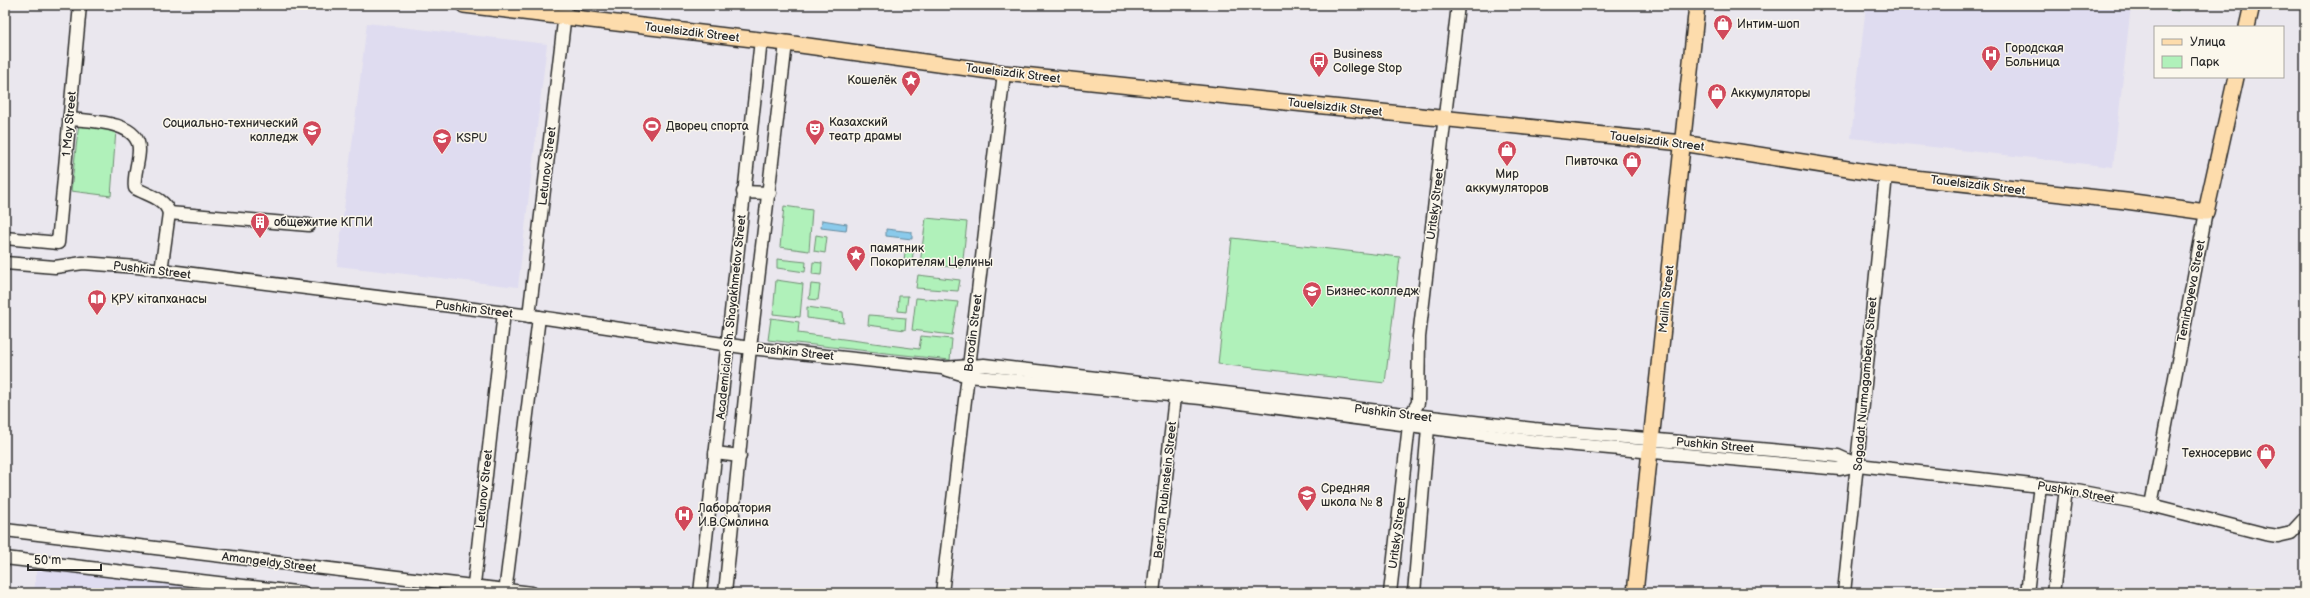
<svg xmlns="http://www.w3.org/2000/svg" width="2310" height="598" viewBox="0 0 2310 598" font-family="'Balsamiq Sans',sans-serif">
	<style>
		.built { fill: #dfdcf0 }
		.green { fill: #b0f1ba; stroke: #6e8e72 }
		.water { fill: #8acaeb; stroke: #648a9e }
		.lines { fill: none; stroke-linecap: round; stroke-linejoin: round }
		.minor-casing { stroke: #2b2b2b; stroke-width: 15 }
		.major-casing { stroke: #2b2b2b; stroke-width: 18 }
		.minor { stroke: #fbf7ec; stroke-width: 12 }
		.major { stroke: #fddcac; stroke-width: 15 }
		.labels { text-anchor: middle; stroke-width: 3; stroke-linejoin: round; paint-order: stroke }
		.poi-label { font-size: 12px; fill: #2b2b2b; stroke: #fbf7ec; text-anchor: start }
		.street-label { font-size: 12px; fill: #2b2b2b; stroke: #fbf7ec }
	</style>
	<rect width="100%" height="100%" fill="#eae7ee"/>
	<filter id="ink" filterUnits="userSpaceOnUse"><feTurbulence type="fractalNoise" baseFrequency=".025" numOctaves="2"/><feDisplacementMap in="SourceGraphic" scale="8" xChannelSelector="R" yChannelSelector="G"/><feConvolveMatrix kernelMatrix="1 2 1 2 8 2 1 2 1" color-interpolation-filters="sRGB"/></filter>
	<g filter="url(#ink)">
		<g class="built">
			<polygon points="1866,5 2131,5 2113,167 1851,138"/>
			<polygon points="367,23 547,44 518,287 337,266"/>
			<polygon points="37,566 253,593 34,593"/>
		</g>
		<g class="green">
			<polygon points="2131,5 2179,5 2178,11"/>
			<polygon points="79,122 116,130 111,196 71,191"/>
			<polygon points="784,206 812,210 809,251 780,247"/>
			<polygon points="926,218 967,222 962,268 920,264"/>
			<polygon points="816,235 827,237 825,253 814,251"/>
			<polygon points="1232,238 1400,257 1385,383 1218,364"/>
			<polygon points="906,245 914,246 912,261 904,260"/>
			<polygon points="777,259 806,262 805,272 777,268"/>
			<polygon points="813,262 822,263 821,275 812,274"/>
			<polygon points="918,275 960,280 958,291 916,288"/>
			<polygon points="776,280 803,284 800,317 773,314"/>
			<polygon points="811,284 820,285 818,300 809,299"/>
			<polygon points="899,296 908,296 906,312 898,311"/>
			<polygon points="916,298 958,302 952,335 912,330"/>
			<polygon points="807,307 843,312 844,323 807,318"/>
			<polygon points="869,315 906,318 905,330 868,325"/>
			<polygon points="771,318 799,322 798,333 919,349 921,336 952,339 950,360 768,340"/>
		</g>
		<g class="water">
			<polygon points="822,220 847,224 846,231 821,228"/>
			<polygon points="886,229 912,232 912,239 886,236"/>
		</g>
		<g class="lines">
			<defs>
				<g id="minor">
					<path d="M69,119c21,2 71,2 70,31 0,12 -6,26 -4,38 12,7 30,10 34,25"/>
					<polyline points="743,192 770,193"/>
					<polyline points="5,238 58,243 80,5"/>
					<polyline points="5,263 55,267 83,263 137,267 539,317 750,348 942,368 968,376 1201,398 1532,441 1840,469 1858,465 2066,489 2151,505 2265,534 2278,536 2291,533 2305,518"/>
					<polyline points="161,271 169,213 309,225"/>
					<polyline points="529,316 566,5"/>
					<polyline points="944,368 984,365 1534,429 1838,456 1858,465"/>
					<polyline points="715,453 740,456"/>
					<polyline points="2151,505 2206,212"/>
					<polyline points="5,530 532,593"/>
					<polyline points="5,558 304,593"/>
					<polyline points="473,593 504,312"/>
					<polyline points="505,593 539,317"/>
					<polyline points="700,593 761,40"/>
					<polyline points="725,593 750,348 786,43"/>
					<polyline points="942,593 1004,73"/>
					<polyline points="1153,593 1176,388"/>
					<polyline points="1390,593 1410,416 1418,403 1419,337 1458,5"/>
					<polyline points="1414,593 1428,428 1427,420"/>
					<polyline points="1844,593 1886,175"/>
					<polyline points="2027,593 2040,485"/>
					<polyline points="2053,593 2066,489"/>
				</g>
				<g id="major">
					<polyline points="464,5 786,43 1004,73 1682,143 1886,175 2126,201 2206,212 2236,77"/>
					<polyline points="2247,27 2252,5"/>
					<polyline points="1635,593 1697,5"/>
				</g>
			</defs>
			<use href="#minor" class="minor-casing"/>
			<use href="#major" class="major-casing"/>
			<use href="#minor" class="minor"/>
			<use href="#major" class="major"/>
		</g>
	</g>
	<defs>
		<symbol id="shop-pin" viewBox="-11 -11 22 30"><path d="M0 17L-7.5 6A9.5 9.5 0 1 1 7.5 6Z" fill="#d1495b" stroke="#fbf7ec"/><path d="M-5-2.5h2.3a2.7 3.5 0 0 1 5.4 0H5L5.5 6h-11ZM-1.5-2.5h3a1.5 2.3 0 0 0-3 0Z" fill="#fff"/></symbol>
		<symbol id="hospital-pin" viewBox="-11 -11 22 30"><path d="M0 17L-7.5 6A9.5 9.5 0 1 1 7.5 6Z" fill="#d1495b" stroke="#fbf7ec"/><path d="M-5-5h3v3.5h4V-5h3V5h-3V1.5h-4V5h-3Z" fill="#fff"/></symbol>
		<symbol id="bus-pin" viewBox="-11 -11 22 30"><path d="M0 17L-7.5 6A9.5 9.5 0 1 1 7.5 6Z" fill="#d1495b" stroke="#fbf7ec"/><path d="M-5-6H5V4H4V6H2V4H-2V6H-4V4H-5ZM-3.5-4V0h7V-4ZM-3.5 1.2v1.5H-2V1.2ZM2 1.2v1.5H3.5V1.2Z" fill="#fff"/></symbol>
		<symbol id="sight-pin" viewBox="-11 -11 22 30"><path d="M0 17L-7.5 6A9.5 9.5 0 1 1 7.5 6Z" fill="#d1495b" stroke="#fbf7ec"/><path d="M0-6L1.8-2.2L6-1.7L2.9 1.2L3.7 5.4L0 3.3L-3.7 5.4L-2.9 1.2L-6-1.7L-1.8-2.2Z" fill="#fff"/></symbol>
		<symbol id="stadium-pin" viewBox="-11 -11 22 30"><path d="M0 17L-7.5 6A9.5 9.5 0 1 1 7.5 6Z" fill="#d1495b" stroke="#fbf7ec"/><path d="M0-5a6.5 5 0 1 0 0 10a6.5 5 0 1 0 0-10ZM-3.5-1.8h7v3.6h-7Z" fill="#fff"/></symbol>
		<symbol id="theatre-pin" viewBox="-11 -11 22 30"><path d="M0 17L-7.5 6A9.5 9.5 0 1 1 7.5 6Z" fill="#d1495b" stroke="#fbf7ec"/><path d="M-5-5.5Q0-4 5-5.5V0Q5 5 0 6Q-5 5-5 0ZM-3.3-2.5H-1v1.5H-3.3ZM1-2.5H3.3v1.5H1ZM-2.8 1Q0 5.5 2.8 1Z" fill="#fff"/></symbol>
		<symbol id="university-pin" viewBox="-11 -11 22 30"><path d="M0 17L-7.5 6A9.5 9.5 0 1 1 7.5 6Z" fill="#d1495b" stroke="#fbf7ec"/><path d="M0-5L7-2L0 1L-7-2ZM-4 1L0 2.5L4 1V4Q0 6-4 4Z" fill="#fff"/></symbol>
		<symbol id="building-pin" viewBox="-11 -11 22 30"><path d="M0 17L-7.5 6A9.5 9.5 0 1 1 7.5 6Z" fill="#d1495b" stroke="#fbf7ec"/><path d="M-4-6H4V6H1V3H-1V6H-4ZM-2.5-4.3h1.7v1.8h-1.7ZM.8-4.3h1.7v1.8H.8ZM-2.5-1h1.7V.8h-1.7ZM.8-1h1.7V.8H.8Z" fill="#fff"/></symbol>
		<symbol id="library-pin" viewBox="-11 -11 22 30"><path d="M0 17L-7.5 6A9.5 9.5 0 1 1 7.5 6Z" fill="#d1495b" stroke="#fbf7ec"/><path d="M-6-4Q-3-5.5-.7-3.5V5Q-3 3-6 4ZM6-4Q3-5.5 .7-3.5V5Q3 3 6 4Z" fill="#fff"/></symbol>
		<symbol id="school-pin" viewBox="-11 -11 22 30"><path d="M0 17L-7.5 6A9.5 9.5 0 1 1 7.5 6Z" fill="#d1495b" stroke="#fbf7ec"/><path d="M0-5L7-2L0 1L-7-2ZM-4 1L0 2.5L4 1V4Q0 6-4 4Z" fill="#fff"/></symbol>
	</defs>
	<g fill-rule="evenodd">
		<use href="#shop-pin" x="1712" y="13" width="22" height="30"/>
		<use href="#hospital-pin" x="1980" y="44" width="22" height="30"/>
		<use href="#bus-pin" x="1308" y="50" width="22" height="30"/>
		<use href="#sight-pin" x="900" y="69" width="22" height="30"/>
		<use href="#shop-pin" x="1706" y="82" width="22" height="30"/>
		<use href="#stadium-pin" x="641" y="115" width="22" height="30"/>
		<use href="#theatre-pin" x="804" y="118" width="22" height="30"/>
		<use href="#university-pin" x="301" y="119" width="22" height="30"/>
		<use href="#university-pin" x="431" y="127" width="22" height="30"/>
		<use href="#shop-pin" x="1496" y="139" width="22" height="30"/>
		<use href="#shop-pin" x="1621" y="150" width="22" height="30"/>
		<use href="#building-pin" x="249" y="211" width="22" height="30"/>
		<use href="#sight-pin" x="845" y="244" width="22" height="30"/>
		<use href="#university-pin" x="1301" y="280" width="22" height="30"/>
		<use href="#library-pin" x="86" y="288" width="22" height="30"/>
		<use href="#shop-pin" x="2255" y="442" width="22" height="30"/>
		<use href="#school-pin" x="1296" y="484" width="22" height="30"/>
		<use href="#hospital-pin" x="673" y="504" width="22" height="30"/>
	</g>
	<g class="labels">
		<g class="poi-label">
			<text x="1737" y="28">Интим-шоп</text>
			<text x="2005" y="52">Городская<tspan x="2005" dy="14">Больница</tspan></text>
			<text x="1333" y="58">Business<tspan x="1333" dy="14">College Stop</tspan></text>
			<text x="897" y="84" text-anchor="end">Кошелёк</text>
			<text x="1731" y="97">Аккумуляторы</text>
			<text x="829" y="126">Казахский<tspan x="829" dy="14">театр драмы</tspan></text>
			<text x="298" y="127" text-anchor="end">Социально-технический<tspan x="298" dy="14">колледж</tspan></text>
			<text x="666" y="130">Дворец спорта</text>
			<text x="456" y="142">KSPU</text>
			<text x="1618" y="165" text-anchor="end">Пивточка</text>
			<text x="1507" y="178" text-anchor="middle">Мир<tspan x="1507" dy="14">аккумуляторов</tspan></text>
			<text x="274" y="226">общежитие КГПИ</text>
			<text x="870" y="252">памятник<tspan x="870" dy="14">Покорителям Целины</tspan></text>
			<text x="1326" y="295">Бизнес-колледж</text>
			<text x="111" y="303">ҚРУ кітапханасы</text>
			<text x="2252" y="457" text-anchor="end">Техносервис</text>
			<text x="1321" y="492">Средняя<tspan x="1321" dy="14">школа № 8</tspan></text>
			<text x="698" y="512">Лаборатория<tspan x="698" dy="14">И.В.Смолина</tspan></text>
		</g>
		<g class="street-label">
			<text transform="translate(692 32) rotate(7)" y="4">Tauelsіzdіk Street</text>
			<text transform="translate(1013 73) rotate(7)" y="4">Tauelsіzdіk Street</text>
			<text transform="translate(1335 107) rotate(6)" y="4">Tauelsіzdіk Street</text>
			<text transform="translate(69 124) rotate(-85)" y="4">1 May Street</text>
			<text transform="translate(1657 141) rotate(7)" y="4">Tauelsіzdіk Street</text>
			<text transform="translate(547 166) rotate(-83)" y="4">Letunov Street</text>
			<text transform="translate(1978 185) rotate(7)" y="4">Tauelsіzdіk Street</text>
			<text transform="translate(1435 204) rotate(-83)" y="4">Uritsky Street</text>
			<text transform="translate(152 270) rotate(7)" y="4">Pushkin Street</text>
			<text transform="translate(2191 291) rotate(-79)" y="4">Temirbayeva Street</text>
			<text transform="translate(1666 299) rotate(-84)" y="4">Mailin Street</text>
			<text transform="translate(474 309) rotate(7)" y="4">Pushkin Street</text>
			<text transform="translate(731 317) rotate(-84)" y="4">Academician Sh. Shayakhmetov Street</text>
			<text transform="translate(973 333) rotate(-83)" y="4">Borodin Street</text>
			<text transform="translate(795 352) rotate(6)" y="4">Pushkin Street</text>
			<text transform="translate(1865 384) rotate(-85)" y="4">Sagadat Nurmagambetov Street</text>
			<text transform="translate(1393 413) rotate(7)" y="4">Pushkin Street</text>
			<text transform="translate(1715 445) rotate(5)" y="4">Pushkin Street</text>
			<text transform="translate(484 489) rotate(-84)" y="4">Letunov Street</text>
			<text transform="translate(1165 490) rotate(-84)" y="4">Bertran Rubinstein Street</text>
			<text transform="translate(2076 492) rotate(10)" y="4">Pushkin Street</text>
			<text transform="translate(1397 533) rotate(-83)" y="4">Uritsky Street</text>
			<text transform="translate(269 562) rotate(7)" y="4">Amangeldy Street</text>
		</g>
	</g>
	<rect width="2310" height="598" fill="none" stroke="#fbf7ec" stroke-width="20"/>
	<rect x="10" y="10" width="2290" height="578" fill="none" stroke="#2b2b2b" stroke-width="1.5" filter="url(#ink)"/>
	<rect x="2154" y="26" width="130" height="52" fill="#fbf7ec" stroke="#a8a59f"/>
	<rect x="2162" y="39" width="20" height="6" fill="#fddcac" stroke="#a8a59f"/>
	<text x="2190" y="46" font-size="12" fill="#2b2b2b">Улица</text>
	<rect x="2162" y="56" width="20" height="12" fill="#b0f1ba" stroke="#a8a59f"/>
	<text x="2190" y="66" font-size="12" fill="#2b2b2b">Парк</text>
	<path d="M28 564v6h73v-6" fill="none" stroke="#2b2b2b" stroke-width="2"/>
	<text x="34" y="564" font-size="12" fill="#2b2b2b" stroke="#fbf7ec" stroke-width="3" paint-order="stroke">50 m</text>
</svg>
